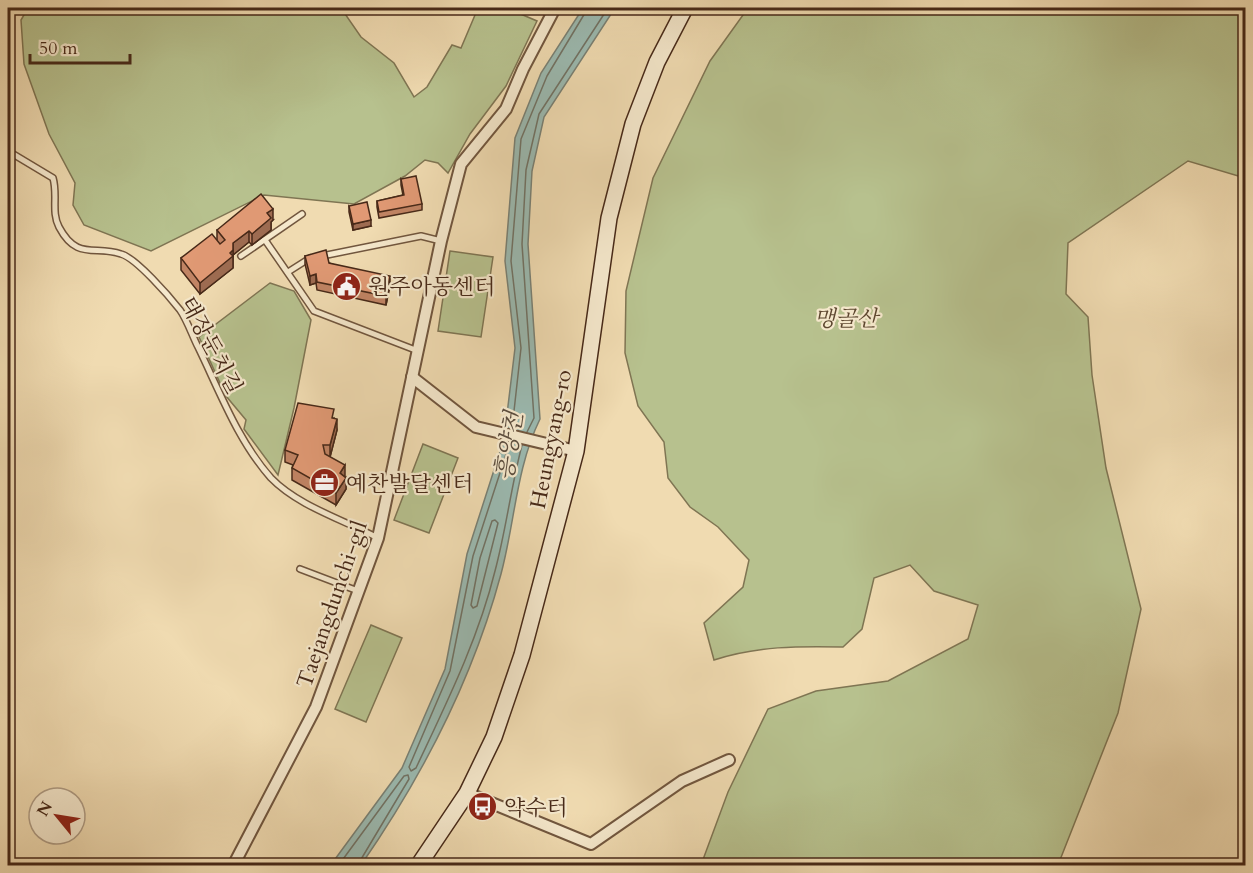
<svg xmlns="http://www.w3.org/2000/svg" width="1253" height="873" viewBox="0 0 1253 873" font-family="Cardo,'Noto Serif KR',serif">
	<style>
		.green { fill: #b7c18e; stroke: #7f7553; stroke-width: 1.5 }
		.water { fill: #9bbab1; stroke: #798074; stroke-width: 1.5 }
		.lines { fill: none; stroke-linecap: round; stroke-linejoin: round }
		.shore { stroke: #717264; stroke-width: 1.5 }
		.lane-casing { stroke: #71563e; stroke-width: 8 }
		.street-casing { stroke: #71563e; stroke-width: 14 }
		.secondary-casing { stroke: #472918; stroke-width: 18 }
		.lane { stroke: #f5e8cc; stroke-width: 5 }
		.street { stroke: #f5e8cc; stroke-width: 10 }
		.secondary { stroke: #f5e8cc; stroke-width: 15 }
		.wall { fill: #c18464; stroke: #472918; stroke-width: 1.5 }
		.shaded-wall { fill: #9d6b51; stroke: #472918; stroke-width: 1.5 }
		.building { fill: #e09974; stroke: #472918; stroke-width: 1.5 }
		.labels { text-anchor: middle; stroke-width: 4.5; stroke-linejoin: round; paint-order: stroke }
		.poi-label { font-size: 22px; fill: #472918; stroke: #f5e8cc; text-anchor: start }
		.park-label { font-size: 22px; font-style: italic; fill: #5d4730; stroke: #f5e8cc }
		.street-label { font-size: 22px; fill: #472918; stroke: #f5e8cc }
		.water-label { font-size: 24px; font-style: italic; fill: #5c4d3e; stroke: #f5e8cc }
	</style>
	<rect width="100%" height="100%" fill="#f0dbb1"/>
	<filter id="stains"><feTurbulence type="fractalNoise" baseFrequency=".00333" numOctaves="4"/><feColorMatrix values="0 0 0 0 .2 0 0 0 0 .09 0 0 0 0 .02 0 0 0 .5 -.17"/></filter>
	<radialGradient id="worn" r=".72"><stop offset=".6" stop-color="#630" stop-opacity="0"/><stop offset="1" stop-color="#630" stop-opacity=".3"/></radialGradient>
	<g class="green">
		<polygon points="28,8 341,8 361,37 394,63 414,97 427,87 452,45 461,48 478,8 518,8 516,12 537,21 506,86 470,134 448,173 438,163 425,160 405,176 354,204 264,195 151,251 84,225 73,205 75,183 49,134 24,64 21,20"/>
		<path d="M748,8h497v170l-57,-17 -120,82 -2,51 22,23 4,58 14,93 35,141 -23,104 -60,152h-357l27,-73 40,-83 48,-18 72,-10 80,-42 10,-34 -44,-14 -24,-26 -36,13 -12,51 -19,18c-44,-1 -87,-1 -129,13l-10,-37 39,-36 6,-27 -31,-33 -28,-20 -22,-29 -4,-36 -26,-36 -13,-53 1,-62 27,-113 57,-117z"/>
		<polygon points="450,251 493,257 481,337 438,331"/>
		<polygon points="270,283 294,291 311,320 294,408 278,475 244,429 246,420 226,396 199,337"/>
		<polygon points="423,444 458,458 429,533 394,520"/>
		<polygon points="371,625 402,638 366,722 335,709"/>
	</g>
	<path class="water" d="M583,8h32l-71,109 -12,54 -4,73 12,175c-24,49 -25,103 -39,155 -28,104 -79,203 -140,291l-31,1 72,-98 43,-99 22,-115 37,-115 11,-91 -10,-87 10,-123 26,-65z"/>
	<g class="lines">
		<g class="shore">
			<polyline points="512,429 521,348 511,261 521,139 547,76 588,8"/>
			<polyline points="527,432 534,418 522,244 526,170 539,114 608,8"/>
			<path d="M510,442l-37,114 -23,115 -41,96 2,4 5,-3c30,-64 62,-128 79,-197 11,-41 16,-84 27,-126"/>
			<polygon points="495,520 498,523 477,606 473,608 471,605 480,558 492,521"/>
			<polyline points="338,866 404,776 408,775 409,779 357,866"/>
		</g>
		<defs>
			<g id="lane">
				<path d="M8,151l45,27c5,17 -2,34 6,49 18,34 36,18 62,27 15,4 48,42 59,56 7,10 12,25 18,37 21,43 40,94 73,131 27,28 73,42 107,60"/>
				<polyline points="265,240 314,311 418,351"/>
				<polyline points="241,256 302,214"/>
				<polyline points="322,256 421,236 441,241"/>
				<polyline points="288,272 310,258"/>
				<polyline points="300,569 358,591"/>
			</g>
			<g id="street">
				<polyline points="412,377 476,427 576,451"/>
				<polyline points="467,793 591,844 682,781 729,760"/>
				<polyline points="233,866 316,707 378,538 441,241 461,164 506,109 523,69 555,8"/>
			</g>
			<polyline id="secondary" points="418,866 467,793 494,737 522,655 576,451 609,218 633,124 657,62 685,8"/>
		</defs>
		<use href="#lane" class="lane-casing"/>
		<use href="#street" class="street-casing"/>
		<use href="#secondary" class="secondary-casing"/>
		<use href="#lane" class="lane"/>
		<use href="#street" class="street"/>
		<use href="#secondary" class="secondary"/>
	</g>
	<g class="wall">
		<polygon points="401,179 422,204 422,210 379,218 377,207 377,201 403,195 401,185"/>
		<polygon points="349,206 371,226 353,230 349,212"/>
		<polygon points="273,220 271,222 271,230 252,245 249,242 233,255 233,268 200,294 181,270 181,258 217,240 217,230"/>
		<polygon points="305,256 329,263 390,285 386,305 317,290 316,283 310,285 305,264"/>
		<polygon points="334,418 337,430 330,457 345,477 346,489 336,505 292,480 292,468 293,465 285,462 285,450"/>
	</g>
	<g class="shaded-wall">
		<polygon points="273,209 273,220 271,222 271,230 252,245 252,234 267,213"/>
		<polygon points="371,220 371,226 353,230 353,224"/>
		<polygon points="249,231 249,242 233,255 233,243"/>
		<polygon points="233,250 233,268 200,294 200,283"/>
		<polygon points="316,274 316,283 310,285 310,276"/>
		<polygon points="390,276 390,285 386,305 386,296"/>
		<polygon points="337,419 337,430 330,457 330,445"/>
		<polygon points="345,465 345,477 340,473"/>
		<polygon points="346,478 346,489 336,505 336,493"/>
	</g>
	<g class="building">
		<polygon points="416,176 422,204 379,212 377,201 404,195 401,179"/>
		<polygon points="261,194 273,209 267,213 271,218 252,234 249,231 233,243 233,250 230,253 233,256 200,283 181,258 212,234 220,244 225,240 217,230"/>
		<polygon points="367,202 371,220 353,224 349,206"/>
		<polygon points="326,250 329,263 390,276 386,296 317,282 316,274 310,276 305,256"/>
		<polygon points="298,403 334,409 332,418 337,419 330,445 323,445 325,454 345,465 340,473 346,478 336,493 292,468 298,455 285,450"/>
	</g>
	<defs>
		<symbol id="civic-disc" viewBox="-11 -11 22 22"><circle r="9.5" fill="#8f2418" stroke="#f5e8cc"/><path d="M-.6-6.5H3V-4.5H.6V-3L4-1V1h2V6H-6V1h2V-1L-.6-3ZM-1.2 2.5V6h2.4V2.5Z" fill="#fff"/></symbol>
		<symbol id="office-disc" viewBox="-11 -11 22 22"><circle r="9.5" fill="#8f2418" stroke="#f5e8cc"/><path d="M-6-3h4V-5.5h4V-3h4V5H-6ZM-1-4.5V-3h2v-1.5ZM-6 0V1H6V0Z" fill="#fff"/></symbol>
		<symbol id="bus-disc" viewBox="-11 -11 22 22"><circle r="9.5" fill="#8f2418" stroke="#f5e8cc"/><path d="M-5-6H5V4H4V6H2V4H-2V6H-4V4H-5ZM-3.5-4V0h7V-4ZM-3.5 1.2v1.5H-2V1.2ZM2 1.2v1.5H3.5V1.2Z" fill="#fff"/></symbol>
	</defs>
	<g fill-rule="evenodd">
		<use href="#civic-disc" x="330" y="270" width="33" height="33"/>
		<use href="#office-disc" x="308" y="466" width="33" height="33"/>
		<use href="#bus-disc" x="466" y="790" width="33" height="33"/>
	</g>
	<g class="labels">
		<g class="poi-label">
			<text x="368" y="294">원주아동센터</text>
			<text x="346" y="491">예찬발달센터</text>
			<text x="504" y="815">약수터</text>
		</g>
		<g class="park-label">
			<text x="846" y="326">맹골산</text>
		</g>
		<g class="street-label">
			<text transform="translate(212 345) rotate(62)" y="8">태장둔치길</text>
			<text transform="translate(550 439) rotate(-79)" y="8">Heungyang-ro</text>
			<text transform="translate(331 604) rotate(-71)" y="8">Taejangdunchi-gil</text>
		</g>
		<g class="water-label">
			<text transform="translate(509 446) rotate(-81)" y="8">흥양천</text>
		</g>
	</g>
	<rect width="1253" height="873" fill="none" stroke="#f0dbb1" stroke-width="30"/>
	<rect x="9" y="9" width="1235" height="855" fill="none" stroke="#472918" stroke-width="3"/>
	<rect x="15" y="15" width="1223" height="843" fill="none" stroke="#472918" stroke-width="1.5"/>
	<g transform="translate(57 816) rotate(300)"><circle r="28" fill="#f5e8cc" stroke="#af9c84" stroke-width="1.5"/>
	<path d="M0-4.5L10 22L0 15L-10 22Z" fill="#8f2418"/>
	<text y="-9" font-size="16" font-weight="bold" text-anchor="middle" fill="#472918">N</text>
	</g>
	<path d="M30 54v9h100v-9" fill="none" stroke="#472918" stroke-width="3"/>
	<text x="39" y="54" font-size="18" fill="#472918" stroke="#f5e8cc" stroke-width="4.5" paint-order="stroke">50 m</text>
	<rect width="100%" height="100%" filter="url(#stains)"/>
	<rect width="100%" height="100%" fill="url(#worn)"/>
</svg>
